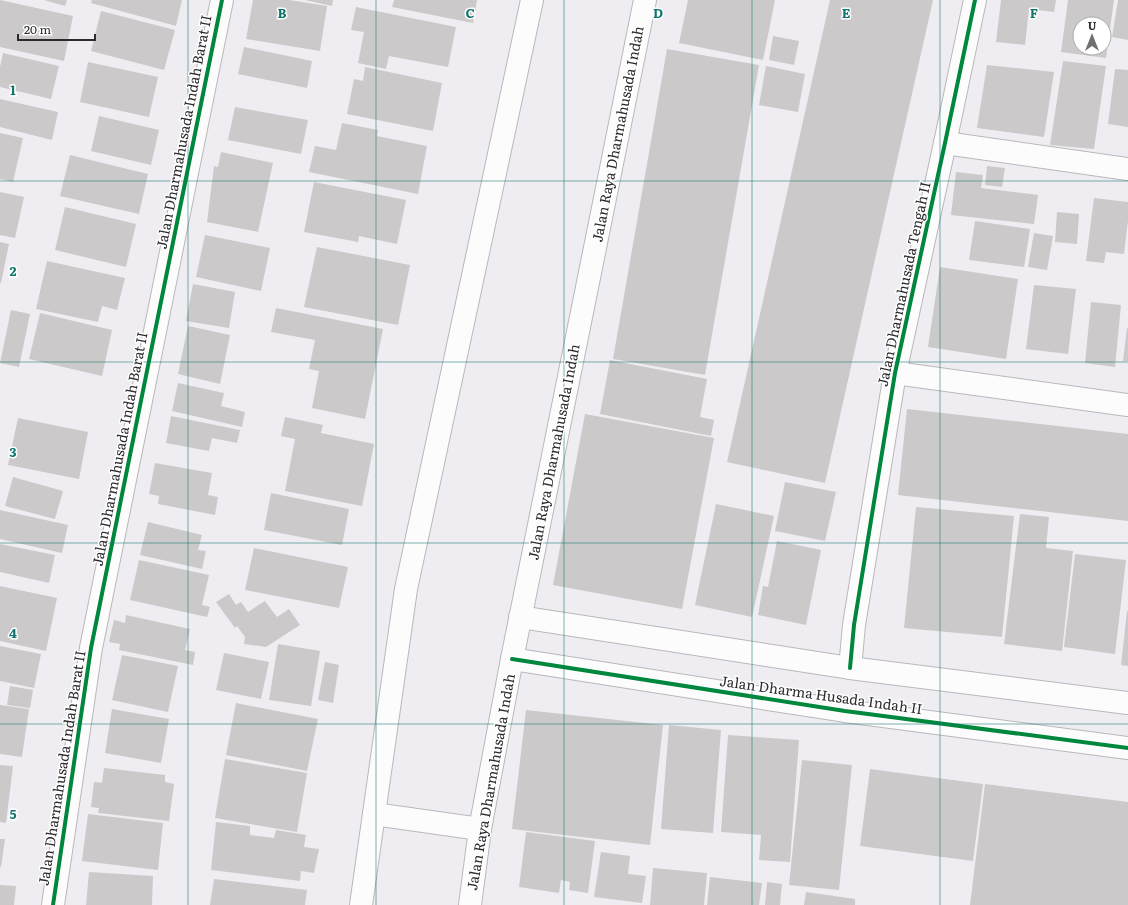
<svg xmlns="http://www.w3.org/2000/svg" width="1128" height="905" viewBox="0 0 1128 905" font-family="Literata,serif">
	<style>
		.building { fill: #ccc9ca; fill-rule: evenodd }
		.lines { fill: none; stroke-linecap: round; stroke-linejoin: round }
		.minor-casing { stroke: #bab7bb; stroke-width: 24 }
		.primary-casing { stroke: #bab7bb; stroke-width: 24 }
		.minor { stroke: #fdfcfd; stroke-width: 22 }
		.primary { stroke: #fdfcfd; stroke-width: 22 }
		.cycleway-casing { stroke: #fff; stroke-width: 6 }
		.cycleway { stroke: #00873e; stroke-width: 4 }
		.grid { fill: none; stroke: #0f766e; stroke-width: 1; stroke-opacity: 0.55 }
		.labels { text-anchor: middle; stroke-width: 3; stroke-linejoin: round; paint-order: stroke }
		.street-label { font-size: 14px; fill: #2c2a2d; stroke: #fff }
		.grid-label { font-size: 13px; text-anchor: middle; font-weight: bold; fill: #0f766e; stroke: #fff; stroke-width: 3; stroke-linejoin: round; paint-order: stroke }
	</style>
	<rect width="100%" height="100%" fill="#f0edf2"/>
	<g class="building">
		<polygon points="0,0 73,16 64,61 0,47"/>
		<polygon points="44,0 67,0 65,6"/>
		<polygon points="92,0 182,0 176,26 91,3"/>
		<polygon points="253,0 289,0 327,6 320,51 246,39"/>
		<polygon points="305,0 333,0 332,6"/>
		<polygon points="394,0 477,0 473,23 392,7"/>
		<polygon points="688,0 775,0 763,60 679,43"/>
		<polygon points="830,0 933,0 825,483 727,462"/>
		<polygon points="1001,0 1056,0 1054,12 1029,9 1025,45 996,42"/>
		<path d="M1068,0h46l-8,58 -45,-6zM1080,24h24v24h-24z"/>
		<polygon points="1118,0 1128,0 1128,40 1112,37"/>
		<polygon points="356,7 456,27 448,67 389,56 386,69 358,63 364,32 351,30"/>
		<polygon points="101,11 175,30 164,70 91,51"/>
		<polygon points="773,36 799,41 794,65 769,60"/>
		<polygon points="244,47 312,61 307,88 238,74"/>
		<polygon points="667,49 759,65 705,375 613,359"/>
		<polygon points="3,53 59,66 51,99 0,87 0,67"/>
		<polygon points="1063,61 1106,66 1094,149 1050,145"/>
		<polygon points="88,62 158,77 149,117 80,102"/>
		<polygon points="987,65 1054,72 1044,137 977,128"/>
		<polygon points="766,66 805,74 798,112 759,105"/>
		<polygon points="365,67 442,83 433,131 347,114 354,79 363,81"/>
		<polygon points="1115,69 1128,70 1128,127 1108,124"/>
		<polygon points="0,99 58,112 52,140 0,127"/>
		<polygon points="235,107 308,120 301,154 228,140"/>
		<polygon points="99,116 159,130 151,165 91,151"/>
		<polygon points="342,123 378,130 377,136 427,146 418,194 309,172 315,146 336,150"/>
		<polygon points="0,133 23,138 13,182 0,179"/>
		<polygon points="221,152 273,163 258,232 207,222 214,166 218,167"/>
		<polygon points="70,155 148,174 139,214 60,196"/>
		<polygon points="987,166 1005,168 1002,187 985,185"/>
		<polygon points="956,172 983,175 981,188 1038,195 1034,224 951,215"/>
		<polygon points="314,182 406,200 397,244 359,236 358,242 304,232"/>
		<polygon points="0,192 24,197 15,238 0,235"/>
		<polygon points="1094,198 1128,202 1128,221 1124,254 1106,252 1104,263 1086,261"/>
		<polygon points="65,207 136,224 126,267 55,250"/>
		<polygon points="1057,212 1079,214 1077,244 1055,242"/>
		<polygon points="975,221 1030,229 1024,267 969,260"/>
		<polygon points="1034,233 1053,236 1047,270 1028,267"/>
		<polygon points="205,235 270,248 261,291 196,277"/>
		<polygon points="0,242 9,244 1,283 0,283"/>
		<polygon points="317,247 410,265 398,325 304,307"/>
		<polygon points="47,261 125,278 117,310 102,306 98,322 36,309"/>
		<polygon points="940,267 1018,279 1006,359 928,347"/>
		<polygon points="193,284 235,292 229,328 186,321"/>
		<polygon points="1034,285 1076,289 1068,354 1026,349"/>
		<polygon points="1091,302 1121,305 1115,367 1085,363"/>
		<polygon points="276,308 383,329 365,419 312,408 319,371 309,369 315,340 271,332"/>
		<polygon points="11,310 30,314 19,367 0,363"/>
		<polygon points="40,313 112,330 102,376 29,359"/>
		<polygon points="188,326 230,335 220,384 178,374"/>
		<polygon points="1127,328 1128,328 1128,361 1123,361"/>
		<polygon points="610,360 707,379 700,417 714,420 711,436 600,414"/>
		<polygon points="178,383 224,393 221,406 245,412 242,427 172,411"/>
		<polygon points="907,409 1128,434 1128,521 898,495"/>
		<polygon points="585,414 714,438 682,609 553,585"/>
		<polygon points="171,416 240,430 237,443 212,438 209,451 166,443"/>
		<polygon points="285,417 323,425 321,433 374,444 362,506 285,491 295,439 281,436"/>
		<polygon points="18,418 88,432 79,479 8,465"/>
		<polygon points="155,463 212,473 208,495 218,497 215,515 158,504 159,496 149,494"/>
		<polygon points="13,477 63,491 55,519 5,506"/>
		<polygon points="785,482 836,492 825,541 775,531"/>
		<polygon points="271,493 349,509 342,545 264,530"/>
		<polygon points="716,504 774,516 752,617 695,605"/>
		<polygon points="916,507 1014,516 1002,637 904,628"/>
		<polygon points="0,510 68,525 62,553 0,539"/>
		<polygon points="1020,514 1049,517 1046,548 1073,551 1062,651 1004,644"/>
		<polygon points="148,522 202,535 198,550 206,551 202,569 140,555"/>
		<polygon points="777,541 821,550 806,625 758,615 763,586 768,587"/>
		<polygon points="0,544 55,555 49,583 0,572"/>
		<polygon points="254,548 348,567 339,608 245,590"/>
		<polygon points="1075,554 1126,560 1115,654 1064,647"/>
		<polygon points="139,560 209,575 202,605 210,607 207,617 130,600"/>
		<polygon points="0,586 57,598 46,651 0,641"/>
		<polygon points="229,594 236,605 241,602 248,612 265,601 277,617 289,609 300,625 266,647 244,644 245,637 237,626 235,628 216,602"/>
		<polygon points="1127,611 1128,611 1128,666 1121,665"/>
		<polygon points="126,615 190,629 185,650 195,652 193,665 119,650 120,644 109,642 114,620 125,623"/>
		<polygon points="278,644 320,651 311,706 269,700"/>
		<polygon points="0,646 41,654 34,688 0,681"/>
		<polygon points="224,653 269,662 261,699 216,690"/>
		<polygon points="122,655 178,666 168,712 112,700"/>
		<polygon points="325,662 339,665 333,703 318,700"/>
		<polygon points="10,686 33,690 30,708 7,705"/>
		<polygon points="236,703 318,719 307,771 226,755"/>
		<polygon points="0,705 29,709 22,757 0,754"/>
		<polygon points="112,709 169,719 161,763 105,753"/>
		<polygon points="526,710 663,725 650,845 512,829"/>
		<polygon points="669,725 721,730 713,833 661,829"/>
		<polygon points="728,735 799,740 790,862 759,860 761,835 721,832"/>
		<polygon points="225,759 307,773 297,832 215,818"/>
		<polygon points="802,760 852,765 839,890 789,885"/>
		<polygon points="0,765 13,766 6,823 0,822"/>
		<polygon points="104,768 165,775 165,782 174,784 169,821 98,813 99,808 91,807 94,782 102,783"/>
		<polygon points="870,769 983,784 973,861 860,846"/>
		<polygon points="985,784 1128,802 1128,905 970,905"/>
		<polygon points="88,814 163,823 158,870 82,861"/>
		<polygon points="216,822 250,826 250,835 274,838 276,830 306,835 304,847 319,849 314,873 301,871 300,881 211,870"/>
		<polygon points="526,832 595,841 588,893 569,890 570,882 561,880 559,893 519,887"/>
		<polygon points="0,839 5,839 1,867 0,867"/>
		<polygon points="601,852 630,856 628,874 646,876 642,903 594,897"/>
		<polygon points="653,868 707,873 704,905 650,905"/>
		<polygon points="89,872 153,876 152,905 86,905"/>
		<polygon points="710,877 762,883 759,905 707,905"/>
		<polygon points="214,879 307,890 305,905 210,905"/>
		<polygon points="767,882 782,884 780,905 765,905"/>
		<polygon points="0,885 16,886 14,905 0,905"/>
		<polygon points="806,892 855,899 855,905 804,905"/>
	</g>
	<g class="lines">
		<defs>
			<g id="minor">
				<polyline points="945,143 1128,169"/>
				<polyline points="895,373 1128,405"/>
				<polyline points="520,617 850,668 1128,703"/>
				<polyline points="512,659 845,711 1128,748"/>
				<polyline points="850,668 854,625 895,373 945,143 975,0"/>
				<polyline points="53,905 91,648 222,0"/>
			</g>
			<g id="primary">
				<polyline points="374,814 480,829"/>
				<polyline points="361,905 406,589 532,0"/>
				<polyline points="470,905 480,829 512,659 645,0"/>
			</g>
		</defs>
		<use href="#minor" class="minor-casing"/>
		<use href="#primary" class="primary-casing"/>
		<use href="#minor" class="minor"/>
		<use href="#primary" class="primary"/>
		<defs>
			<g id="cycleway">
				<polyline points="512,659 845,711 1128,748"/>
				<polyline points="850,668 854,625 895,373 945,143 975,0"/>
				<polyline points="53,905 91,648 222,0"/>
			</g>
		</defs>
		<use href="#cycleway" class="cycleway-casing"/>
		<use href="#cycleway" class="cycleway"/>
	</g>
	<path class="grid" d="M188,0v905M376,0v905M564,0v905M752,0v905M940,0v905M0,181h1128M0,362h1128M0,543h1128M0,724h1128"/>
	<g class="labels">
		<g class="street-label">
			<text transform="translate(184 132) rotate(-79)" y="5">Jalan Dharmahusada Indah Barat II</text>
			<text transform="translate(618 134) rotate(-79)" y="5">Jalan Raya Dharmahusada Indah</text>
			<text transform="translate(904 284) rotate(-78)" y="5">Jalan Dharmahusada Tengah II</text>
			<text transform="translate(120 449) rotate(-79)" y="5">Jalan Dharmahusada Indah Barat II</text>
			<text transform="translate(554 452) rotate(-79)" y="5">Jalan Raya Dharmahusada Indah</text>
			<text transform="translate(821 695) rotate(8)" y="5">Jalan Dharma Husada Indah II</text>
			<text transform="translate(62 768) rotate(-81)" y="5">Jalan Dharmahusada Indah Barat II</text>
			<text transform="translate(491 782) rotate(-80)" y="5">Jalan Raya Dharmahusada Indah</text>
		</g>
	</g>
	<g class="grid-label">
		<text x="282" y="18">B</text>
		<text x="470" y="18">C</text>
		<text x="658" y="18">D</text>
		<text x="846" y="18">E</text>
		<text x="1034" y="18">F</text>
		<text x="13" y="95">1</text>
		<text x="13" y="276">2</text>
		<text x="13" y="457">3</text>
		<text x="13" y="638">4</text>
		<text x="13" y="819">5</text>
	</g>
	<g transform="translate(1092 36)"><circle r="19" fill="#ffffff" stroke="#abaaab"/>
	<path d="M0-3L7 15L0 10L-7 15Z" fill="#716e72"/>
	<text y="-6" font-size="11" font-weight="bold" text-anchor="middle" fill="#2c2a2d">U</text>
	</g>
	<path d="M18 34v6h77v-6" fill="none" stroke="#2c2a2d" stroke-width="2"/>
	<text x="24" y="34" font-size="12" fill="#2c2a2d" stroke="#ffffff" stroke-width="3" paint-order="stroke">20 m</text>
</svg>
